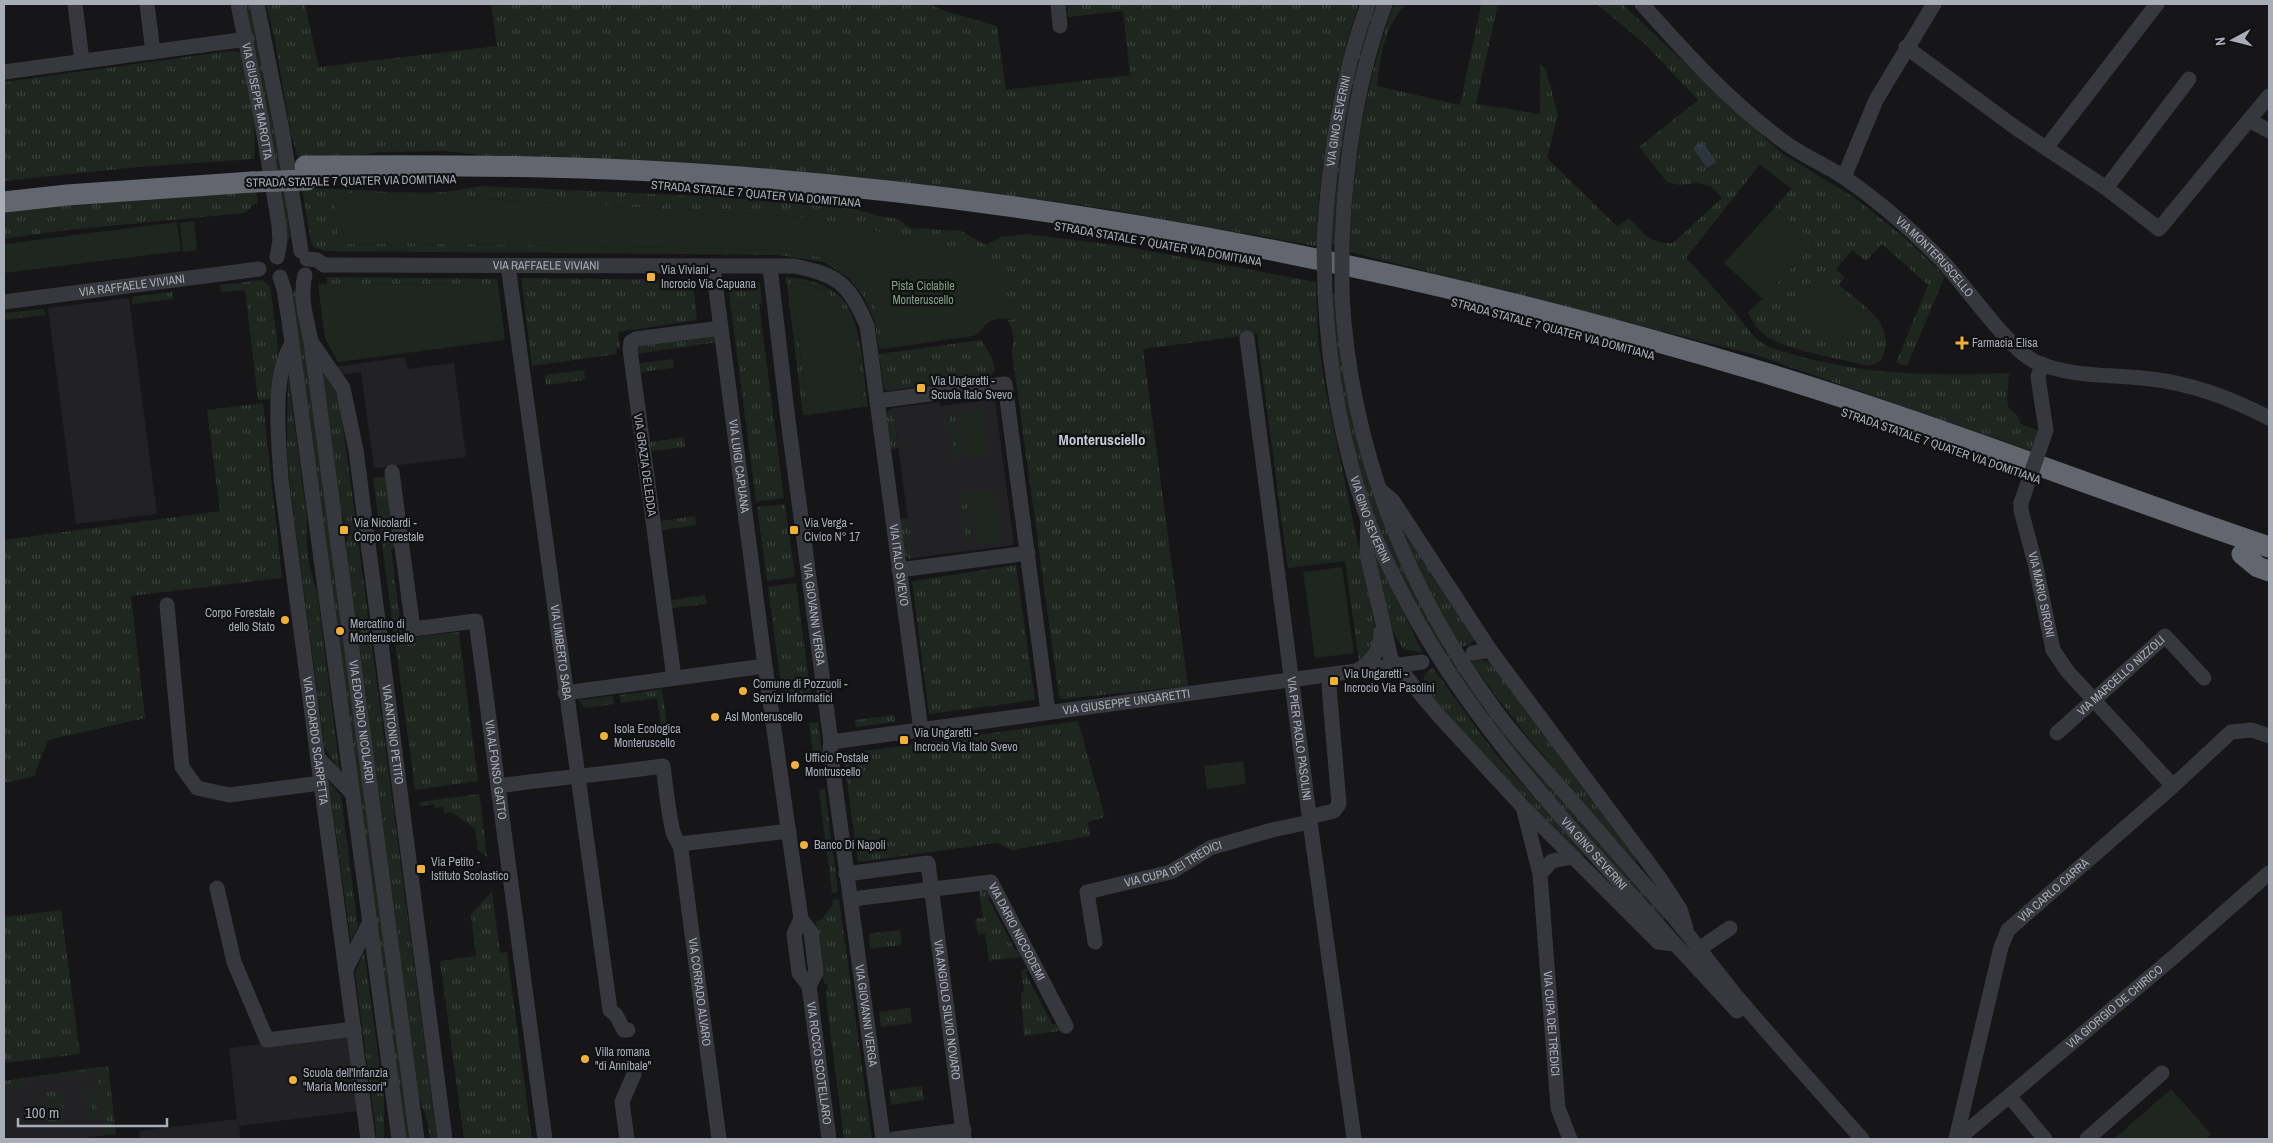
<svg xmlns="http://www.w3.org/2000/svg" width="2273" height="1143" viewBox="0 0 2273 1143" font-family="'Archivo Narrow',sans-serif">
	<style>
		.built { fill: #222225 }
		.grass { fill: url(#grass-tufts) }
		.green { fill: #1e261f }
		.water { fill: url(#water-ripples) }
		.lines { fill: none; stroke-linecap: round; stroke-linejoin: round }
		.minor { stroke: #37383d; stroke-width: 15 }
		.highway { stroke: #63666e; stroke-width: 21 }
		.minor-bridge { stroke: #37383d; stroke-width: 15 }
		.highway-bridge { stroke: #63666e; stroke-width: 21 }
		.poi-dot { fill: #f2b134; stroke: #111113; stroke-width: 2 }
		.labels { text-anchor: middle; stroke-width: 4.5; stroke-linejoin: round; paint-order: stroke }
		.street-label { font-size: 12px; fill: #a8adb8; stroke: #111113 }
		.poi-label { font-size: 12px; fill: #a8adb8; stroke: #111113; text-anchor: start }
		.park-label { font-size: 12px; fill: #7fa381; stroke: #111113 }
		.quarter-label { font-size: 15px; font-weight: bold; fill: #c9ccd4; stroke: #111113 }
	</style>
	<defs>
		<pattern id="grass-tufts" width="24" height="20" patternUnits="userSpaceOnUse" patternTransform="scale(1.25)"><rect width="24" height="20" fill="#1e261f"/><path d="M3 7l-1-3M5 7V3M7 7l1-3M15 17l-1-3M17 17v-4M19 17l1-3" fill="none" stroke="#3c433d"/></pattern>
		<pattern id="water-ripples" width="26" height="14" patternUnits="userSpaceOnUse" patternTransform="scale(1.25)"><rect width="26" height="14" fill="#2c353c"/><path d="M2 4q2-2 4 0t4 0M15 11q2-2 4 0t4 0" fill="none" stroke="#485056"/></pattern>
	</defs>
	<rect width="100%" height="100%" fill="#161618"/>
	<g class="built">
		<polygon points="129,298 157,514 76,524 48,308"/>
		<polygon points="319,340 334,367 405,357 408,369 454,363 466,457 374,468 361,372 331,376 321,364 417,1139 399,1139 292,344"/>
		<polygon points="995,399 1014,545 913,558 893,408 940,402 940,406"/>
		<polygon points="348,1033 358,1111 239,1126 241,1139 140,1139 139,1131 237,1119 229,1048"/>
		<polygon points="108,1066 116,1134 74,1139 4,1139 4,1081"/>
	</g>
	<g class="grass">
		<polygon points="245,4 251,4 279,150 290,237 287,240 264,95"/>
		<path d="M266,4h39l14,63 178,-21 -6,-42h437l20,8 49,14 9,64 124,-15 -7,-64 -55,6 -1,-13h292c-27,79 -39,159 -43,242l-234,-41 -117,-14 -473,-31 -19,-6 -31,-3 -61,1 -32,5h-51l-7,-22 -17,-99z"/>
		<polygon points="1374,4 1380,4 1336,245 1331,244 1336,160 1354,62"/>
		<path d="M1394,4h12c-22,23 -25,51 -29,82l83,19 21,-100 -2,-1h19l-22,100 64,10v-51l6,7 12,45 -11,43 70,68 12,-8c15,16 21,26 44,25l49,-45 -11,-12 -13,-3 -18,2 -13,-3 -28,-35 59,-47 -52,-55 -49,-41h25l158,148 75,46 50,40 40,38 -38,90 -11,-3 32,-78 -46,-41 -16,17 -14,-11 -16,19 9,8 -6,8c24,21 60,39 42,76l-12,5c-28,-7 -80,-15 -103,-30 -9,-6 -14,-15 -18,-24l15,-13 51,-56 -39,-36 16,-18 -31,-25 -74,94c16,17 32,34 46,51 11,13 17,24 30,34 10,7 24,9 36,13 68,19 141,20 211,17l-2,27 2,9 8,6 4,9 18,7 -5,21 -278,-97 -406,-103c1,-84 15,-169 44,-248z"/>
		<path d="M230,51l9,1 2,3c7,34 17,69 13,104l-116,8 -134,14v-99z"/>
		<path d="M481,186l241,11 132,12 25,7 19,3 12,9 51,3 25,14 15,-8 26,-3 95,12 194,36 2,55 6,45 49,234c4,25 3,27 -14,46l-14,-101 -57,7 -31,-234 -114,15 45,337 -126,13 -3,-2 -47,-345 2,-16 -6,-16 8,-1 -29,-62 -145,-34 -52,-7 -306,-17 -26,-5 -125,-1 7,51 70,-1 368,7c42,2 89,18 100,64 3,11 3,23 5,35h-4l-5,-30 -12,-25 -13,-16 -25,-16 -45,-7 -454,-4 -11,-4 -3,-5 -9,-53c47,-2 94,6 141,3 13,-1 26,-4 38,-6z"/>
		<polygon points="256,191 258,204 254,204 245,213 67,230 4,239 4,210"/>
		<polygon points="327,277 497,279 498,285 327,284"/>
		<path d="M786,277c18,2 36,5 51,17 26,20 26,82 31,113h-4c-8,-53 -3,-121 -73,-125l17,133h-5z"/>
		<polygon points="521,278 693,280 697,320 618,332 620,348 616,349 617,354 532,366"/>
		<polygon points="731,279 755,280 760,284 762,303 759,304 784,498 756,502 728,286 728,281"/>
		<polygon points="262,280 270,286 278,348 272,399 258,400 245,290 221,292 220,285"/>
		<polygon points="293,290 297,294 370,840 365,840 291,292"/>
		<polygon points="173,292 173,299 132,304 132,297"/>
		<path d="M1330,294l6,1 3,46 83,264 243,312 -1,3 -3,1c-69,-81 -145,-159 -205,-247 -38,-55 -69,-119 -90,-183 -21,-64 -28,-130 -36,-197z"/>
		<polygon points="44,309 45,315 4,320 4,313"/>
		<polygon points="715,336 718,342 636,354 637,347 641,346"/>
		<polygon points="981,340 991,356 995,370 990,377 887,391 884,389 879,354"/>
		<polygon points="673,359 674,368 641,372 640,363"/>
		<path d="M322,370l11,13 6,13 98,743h-7l-3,-19 -8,-24 -74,-549c5,-12 -1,-28 -5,-39z"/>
		<polygon points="584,370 585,380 546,385 545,375"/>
		<path d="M288,377l19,141c-2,26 1,49 10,73l23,180 -15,-22 -35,-263 -3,-36z"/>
		<polygon points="263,403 282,578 131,596 145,718 48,740 34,776 4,783 4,540 220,511 207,410"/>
		<polygon points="893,408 898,448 891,449 886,412"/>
		<polygon points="956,414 961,458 955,459 949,415"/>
		<polygon points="684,437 685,447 652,451 650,442"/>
		<polygon points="388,476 397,548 391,549 402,635 408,635 409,638 459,632 478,781 415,790 373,478"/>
		<polygon points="966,492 972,537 965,538 959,493"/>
		<polygon points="785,504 795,577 767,581 757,507"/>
		<polygon points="695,516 696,525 662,530 661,521"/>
		<polygon points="908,518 913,558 909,559 905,555 900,519"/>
		<polygon points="1400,525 1403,525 1475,639 1469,645 1461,647 1430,596"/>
		<polygon points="1374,557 1376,557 1423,653 1403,649 1392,630"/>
		<polygon points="1016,565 1035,700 929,714 912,581"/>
		<polygon points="796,583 811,696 783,700 768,587"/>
		<polygon points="705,595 707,604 672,608 671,600"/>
		<path d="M1481,660l9,2 148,198 -3,1c-58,-64 -114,-129 -164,-199z"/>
		<polygon points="1433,668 1491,748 1585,856 1580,855 1454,724 1421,684 1426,673"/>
		<polygon points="662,689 667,724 661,725 657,698 621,703 620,695"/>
		<polygon points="613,696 614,704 585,708 578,700"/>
		<polygon points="894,715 895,722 856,727 855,720"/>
		<polygon points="1078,721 1105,817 1088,822 1090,836 1012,850 997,843 858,862 843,754"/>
		<polygon points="818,722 823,759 814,760 809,723"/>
		<polygon points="329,782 341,796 358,927 351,942"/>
		<polygon points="825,789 831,839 825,840 819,790"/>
		<polygon points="479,794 480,798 487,857 478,850 475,829 452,812 444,813 443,807 434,808 434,804 420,806 419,802"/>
		<polygon points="832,844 838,892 832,893 826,845"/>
		<polygon points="371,867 374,868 410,1139 404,1139 368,869"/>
		<polygon points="987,890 991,897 988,898 1015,950 1018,950 1021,957 989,961 985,934 978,935 975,919 983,918 979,891"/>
		<polygon points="492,891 500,953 507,952 532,1139 464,1139 440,961 476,956 471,915"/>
		<polygon points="839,899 872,1139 844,1139 825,991 828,990 827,983 824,984 816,921 821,920 833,905 832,900"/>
		<polygon points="61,910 80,1054 4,1063 4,917"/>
		<polygon points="900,930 902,945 870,949 869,934"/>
		<polygon points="364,951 384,1097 384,1139 377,1139 355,973"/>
		<polygon points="1027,968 1028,971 1025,972 1052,1024 1056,1024 1060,1031 1024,1036 1021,992 1024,991 1021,971"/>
		<polygon points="910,1008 912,1023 881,1027 879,1012"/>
		<polygon points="108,1066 116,1134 105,1135 97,1072 26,1080 26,1086 4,1089 4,1081"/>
		<polygon points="93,1086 98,1118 89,1119 85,1087"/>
		<polygon points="922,1086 924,1100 891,1105 889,1090"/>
		<polygon points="61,1090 65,1123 49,1125 45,1092"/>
	</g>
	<g class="green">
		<path d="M333,193l125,1 26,5 306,17 52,7 145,34 20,37 9,25c-9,1 -20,-3 -28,4 -6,4 -7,10 -15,13l-90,13c-2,-12 -2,-24 -5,-35 -11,-46 -58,-62 -100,-64l-368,-7 -71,1z"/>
		<polygon points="1775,207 1814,243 1763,299 1724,263"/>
		<polygon points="194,221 197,250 183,252 180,223"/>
		<polygon points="177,222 181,251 4,273 4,244"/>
		<polygon points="1818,274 1863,316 1839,343 1793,301"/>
		<path d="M791,282c71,6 65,70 73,125l-56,8z"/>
		<polygon points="318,284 498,285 505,340 338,362 325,338"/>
		<polygon points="983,410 988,454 966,457 960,413"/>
		<polygon points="993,489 1000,542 978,545 971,492"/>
		<polygon points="1342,567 1354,653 1315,658 1303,572"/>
		<polygon points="1243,761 1246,784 1207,789 1204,766"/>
		<polygon points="2171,1089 2211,1134 2205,1139 2114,1139"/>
	</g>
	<polygon class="water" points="1702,141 1716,162 1707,168 1693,148"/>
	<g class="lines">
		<g class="minor">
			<polyline points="75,4 82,61"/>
			<polyline points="147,4 153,52"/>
			<path id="s1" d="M238,4l23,113 18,108 1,16 -3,16"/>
			<polyline points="257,4 282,130 301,251"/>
			<polyline points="1058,4 1060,26"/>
			<path id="s2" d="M1642,4c42,47 86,96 137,134 20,16 45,26 66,40 35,24 69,54 98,84 22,23 68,90 93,100 36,16 77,12 115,17 43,5 80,19 118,39"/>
			<polyline points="1906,47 2016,128 2106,188 2159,229 2249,120 2269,131"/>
			<polyline points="4,72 247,39"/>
			<polyline points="2249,120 2269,96"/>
			<polyline points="2046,148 2157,4"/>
			<polyline points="1844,177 1876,100 1934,4"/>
			<polyline points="2106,188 2189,79"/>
			<path id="s3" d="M1324,241c5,-81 16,-161 44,-237"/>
			<path d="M1342,243c3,-81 14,-162 43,-239"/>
			<polyline points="307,259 317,260 324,265"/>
			<path id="s4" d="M324,265l470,1c44,9 55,17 73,60l54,404"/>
			<path id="s5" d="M508,265l102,745 6,5 8,15h4"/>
			<path id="s6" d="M713,267l52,399 36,253 10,13 5,41 -7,13 -10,-13 -5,-39 7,-15"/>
			<path id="s7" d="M770,267l18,153 43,322 -1,7 53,390"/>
			<path id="s8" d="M305,275c-6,22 2,45 6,67l106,797"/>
			<polyline points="280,277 284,289 289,321 399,1139"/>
			<path id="s9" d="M1325,294c4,75 17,152 42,223 8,23 20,45 30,66 68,138 177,247 278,361"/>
			<path d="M1342,296c9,153 64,295 156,418 21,28 46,55 69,81 35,40 69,80 104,119 23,27 44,56 67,84 40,47 82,94 124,141"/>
			<path id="s10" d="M4,302l255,-33"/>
			<path id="s11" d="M1247,338l63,484 44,316"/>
			<path id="s12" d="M312,343l31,45 13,62 89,689"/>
			<path id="s13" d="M291,345c-20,34 -12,96 -10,134l87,660"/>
			<polyline points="2042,364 2038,377 2046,430 2044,436"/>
			<polyline points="877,401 1005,384 1048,712"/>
			<path id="s14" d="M392,472l21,157 63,-8 69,518"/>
			<polyline points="1380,490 1393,501 1490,650 1659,877 1680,909 1686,929"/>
			<path id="s15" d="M2021,503v7l15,57 17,83 15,22 105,114"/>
			<polyline points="1368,519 1367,554 1391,659 1439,716 1523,807 1658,942 1675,944 1737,1011"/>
			<polyline points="899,570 1028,553"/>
			<polyline points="167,605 182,767 197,788 229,795 321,783"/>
			<polyline points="1473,653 1490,650"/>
			<path d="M1357,671c15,-10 24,-20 24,-39"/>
			<polyline points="674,678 630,349 631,342 636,339 721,328"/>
			<polyline points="565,693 765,666"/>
			<path id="s16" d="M2057,733l108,-97 39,42"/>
			<path id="s17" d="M831,742l591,-80"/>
			<polyline points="318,758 352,793"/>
			<path id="s18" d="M498,786c55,-8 109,-12 165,-20 3,22 5,45 10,66 2,7 7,11 8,18l38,289"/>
			<path id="s19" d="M1523,807l17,67 18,234 12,31"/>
			<polyline points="1309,817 1334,811 1339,804 1329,686"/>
			<polyline points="680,844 789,831"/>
			<path id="s20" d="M846,874l82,-11 36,276"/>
			<polyline points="1540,874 1552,861 1572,857"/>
			<polyline points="217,888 234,962 267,1040 354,1029"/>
			<path id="s21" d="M852,899l139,-17 75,144"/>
			<path id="s22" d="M1095,942l-8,-50 84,-20 39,-24 62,-18 38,-8"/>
			<polyline points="1699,949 1730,928"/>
			<polyline points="346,969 370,922"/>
			<path id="s23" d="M809,986l20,153"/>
			<polyline points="2010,1097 2045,1139"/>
			<polyline points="627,1139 622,1102 634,1074"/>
			<polyline points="894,1139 964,1130"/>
			<path id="s24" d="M1956,1139l45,-192 7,-17 165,-144 58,-54 21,-2 17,6"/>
			<path id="s25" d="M1958,1139l218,-184 93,-82"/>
			<polyline points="2087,1139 2162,1073"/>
		</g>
		<g class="highway">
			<path d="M305,166c146,-1 291,-1 435,11 348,27 689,95 1022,195 172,52 338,118 507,175"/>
			<polyline points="4,202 67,195 252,182"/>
			<polyline points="2242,554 2258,567 2269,571"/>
		</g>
		<g class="minor-bridge">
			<polyline points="1324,241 1325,294"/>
			<polyline points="1342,243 1342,296"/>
			<polyline points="2021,503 2044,436"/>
		</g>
		<polyline class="highway-bridge" points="252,182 307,180"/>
	</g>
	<g class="poi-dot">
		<rect x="646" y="272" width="10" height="10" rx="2.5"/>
		<path d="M1959.5 335.5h5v5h5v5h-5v5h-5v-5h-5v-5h5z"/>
		<rect x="916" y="383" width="10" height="10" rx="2.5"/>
		<rect x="339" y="525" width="10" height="10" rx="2.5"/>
		<rect x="789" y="525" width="10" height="10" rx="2.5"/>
		<circle cx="285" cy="620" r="5"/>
		<circle cx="340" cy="631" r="5"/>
		<rect x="1329" y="676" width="10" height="10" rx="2.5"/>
		<circle cx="743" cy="691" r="5"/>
		<circle cx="715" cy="717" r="5"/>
		<circle cx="604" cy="736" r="5"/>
		<rect x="899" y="735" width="10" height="10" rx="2.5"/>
		<circle cx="795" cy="765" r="5"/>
		<circle cx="804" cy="845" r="5"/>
		<rect x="416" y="864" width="10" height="10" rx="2.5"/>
		<circle cx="585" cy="1059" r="5"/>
		<circle cx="293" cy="1080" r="5"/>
	</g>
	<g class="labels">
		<g class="street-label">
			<text dy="4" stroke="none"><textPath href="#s1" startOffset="99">VIA GIUSEPPE MAROTTA</textPath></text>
			<text dy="4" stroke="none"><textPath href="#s3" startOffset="121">VIA GINO SEVERINI</textPath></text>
			<text transform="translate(351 181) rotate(-1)" y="4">STRADA STATALE 7 QUATER VIA DOMITIANA</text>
			<text transform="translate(756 194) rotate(5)" y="4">STRADA STATALE 7 QUATER VIA DOMITIANA</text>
			<text transform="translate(1158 244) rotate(10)" y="4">STRADA STATALE 7 QUATER VIA DOMITIANA</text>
			<text dy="4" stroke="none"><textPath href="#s2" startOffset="389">VIA MONTERUSCELLO</textPath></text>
			<text dy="4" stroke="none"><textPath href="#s4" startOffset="222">VIA RAFFAELE VIVIANI</textPath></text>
			<text dy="4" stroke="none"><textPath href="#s10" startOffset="129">VIA RAFFAELE VIVIANI</textPath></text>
			<text transform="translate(1553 329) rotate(15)" y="4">STRADA STATALE 7 QUATER VIA DOMITIANA</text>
			<text transform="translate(1941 446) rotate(19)" y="4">STRADA STATALE 7 QUATER VIA DOMITIANA</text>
			<text transform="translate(645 465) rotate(82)" y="4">VIA GRAZIA DELEDDA</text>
			<text dy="4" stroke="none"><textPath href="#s6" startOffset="201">VIA LUIGI CAPUANA</textPath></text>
			<text dy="4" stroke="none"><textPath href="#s9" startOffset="231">VIA GINO SEVERINI</textPath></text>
			<text dy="4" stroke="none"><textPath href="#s4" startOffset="812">VIA ITALO SVEVO</textPath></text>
			<text dy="4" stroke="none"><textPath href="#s15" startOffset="94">VIA MARIO SIRONI</textPath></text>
			<text dy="4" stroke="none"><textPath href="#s7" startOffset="350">VIA GIOVANNI VERGA</textPath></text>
			<text dy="4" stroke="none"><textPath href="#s5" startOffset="391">VIA UMBERTO SABA</textPath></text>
			<text dy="4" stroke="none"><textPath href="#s16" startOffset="86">VIA MARCELLO NIZZOLI</textPath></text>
			<text dy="4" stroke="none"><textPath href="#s17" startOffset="298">VIA GIUSEPPE UNGARETTI</textPath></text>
			<text dy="4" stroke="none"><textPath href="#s8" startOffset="451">VIA EDOARDO NICOLARDI</textPath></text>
			<text dy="4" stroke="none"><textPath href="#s12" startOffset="405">VIA ANTONIO PETITO</textPath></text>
			<text dy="4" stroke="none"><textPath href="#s11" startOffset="404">VIA PIER PAOLO PASOLINI</textPath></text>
			<text dy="4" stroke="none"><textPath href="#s13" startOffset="400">VIA EDOARDO SCARPETTA</textPath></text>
			<text dy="4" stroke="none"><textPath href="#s14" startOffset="372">VIA ALFONSO GATTO</textPath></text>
			<text dy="4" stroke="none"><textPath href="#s9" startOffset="636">VIA GINO SEVERINI</textPath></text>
			<text dy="4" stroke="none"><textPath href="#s22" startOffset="142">VIA CUPA DEI TREDICI</textPath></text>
			<text dy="4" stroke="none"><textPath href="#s24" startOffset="276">VIA CARLO CARRÀ</textPath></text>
			<text dy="4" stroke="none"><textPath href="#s21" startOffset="196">VIA DARIO NICCODEMI</textPath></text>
			<text dy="4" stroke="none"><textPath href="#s18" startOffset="396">VIA CORRADO ALVARO</textPath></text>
			<text dy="4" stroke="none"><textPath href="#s25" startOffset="205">VIA GIORGIO DE CHIRICO</textPath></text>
			<text dy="4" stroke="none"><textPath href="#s20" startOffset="231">VIA ANGIOLO SILVIO NOVARO</textPath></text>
			<text dy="4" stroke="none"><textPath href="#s7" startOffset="755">VIA GIOVANNI VERGA</textPath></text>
			<text dy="4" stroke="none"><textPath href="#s19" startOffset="219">VIA CUPA DEI TREDICI</textPath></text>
			<text dy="4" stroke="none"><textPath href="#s23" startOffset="78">VIA ROCCO SCOTELLARO</textPath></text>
		</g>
		<g class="poi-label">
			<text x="661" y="274">Via Viviani -<tspan x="661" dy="14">Incrocio Via Capuana</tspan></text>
			<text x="1972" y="347">Farmacia Elisa</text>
			<text x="931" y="385">Via Ungaretti -<tspan x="931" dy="14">Scuola Italo Svevo</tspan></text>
			<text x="354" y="527">Via Nicolardi -<tspan x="354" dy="14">Corpo Forestale</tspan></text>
			<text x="804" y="527">Via Verga -<tspan x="804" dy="14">Civico N° 17</tspan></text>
			<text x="275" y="617" text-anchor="end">Corpo Forestale<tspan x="275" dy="14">dello Stato</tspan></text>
			<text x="350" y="628">Mercatino di<tspan x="350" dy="14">Monterusciello</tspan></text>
			<text x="1344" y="678">Via Ungaretti -<tspan x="1344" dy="14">Incrocio Via Pasolini</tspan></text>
			<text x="753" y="688">Comune di Pozzuoli -<tspan x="753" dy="14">Servizi Informatici</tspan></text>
			<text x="725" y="721">Asl Monteruscello</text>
			<text x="614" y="733">Isola Ecologica<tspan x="614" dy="14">Monteruscello</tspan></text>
			<text x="914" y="737">Via Ungaretti -<tspan x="914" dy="14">Incrocio Via Italo Svevo</tspan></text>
			<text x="805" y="762">Ufficio Postale<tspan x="805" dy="14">Montruscello</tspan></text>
			<text x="814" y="849">Banco Di Napoli</text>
			<text x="431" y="866">Via Petito -<tspan x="431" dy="14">Istituto Scolastico</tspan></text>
			<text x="595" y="1056">Villa romana<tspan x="595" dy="14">"di Annibale"</tspan></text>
			<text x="303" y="1077">Scuola dell'Infanzia<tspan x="303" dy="14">"Maria Montessori"</tspan></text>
		</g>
		<g class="park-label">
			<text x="923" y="290">Pista Ciclabile<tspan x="923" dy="14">Monteruscello</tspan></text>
		</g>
		<g class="quarter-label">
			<text x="1102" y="445">Monterusciello</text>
		</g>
	</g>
	<rect width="2273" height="1143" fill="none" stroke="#a8adb8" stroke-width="10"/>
	<g transform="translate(2233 40) rotate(263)" stroke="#111113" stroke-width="4" paint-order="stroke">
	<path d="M0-4L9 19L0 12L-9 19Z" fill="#a8adb8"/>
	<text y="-8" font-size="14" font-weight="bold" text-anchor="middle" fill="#a8adb8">N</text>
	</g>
	<path d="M18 1118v8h149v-8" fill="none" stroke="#a8adb8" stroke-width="2.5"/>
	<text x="25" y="1118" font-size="15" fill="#a8adb8" stroke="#111113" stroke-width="4" paint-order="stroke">100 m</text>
</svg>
